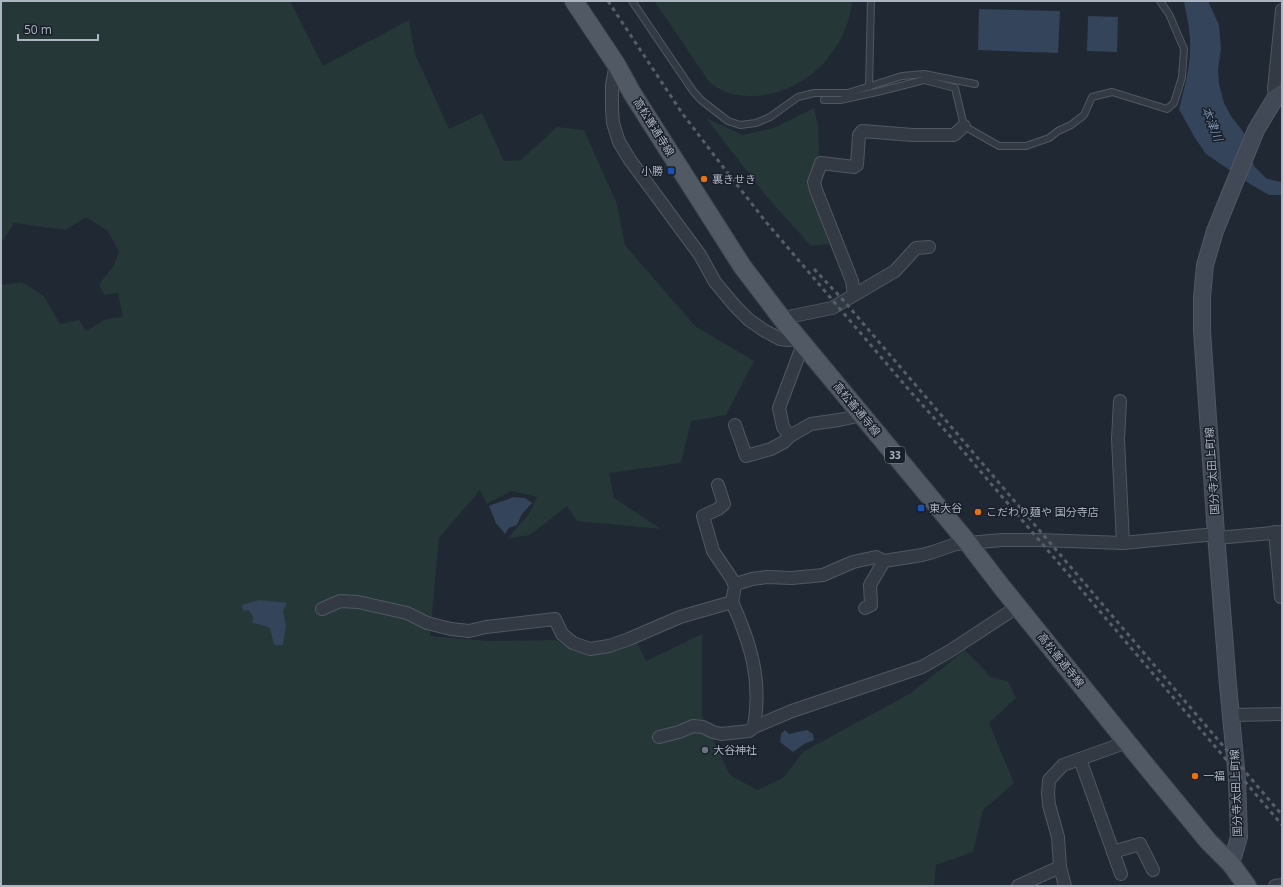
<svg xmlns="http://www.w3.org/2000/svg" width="1283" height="887" viewBox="0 0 1283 887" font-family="'Open Sans','Noto Sans JP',sans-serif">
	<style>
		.green { fill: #253737 }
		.water { fill: #34445a }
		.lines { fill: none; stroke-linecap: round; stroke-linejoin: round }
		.service-casing { stroke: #505863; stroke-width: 8 }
		.minor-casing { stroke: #505863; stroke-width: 14 }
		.secondary-casing { stroke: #505863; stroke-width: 18 }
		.primary-casing { stroke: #3c434e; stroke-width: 20 }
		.service { stroke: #333a44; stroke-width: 6 }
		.minor { stroke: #333a44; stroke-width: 12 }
		.secondary { stroke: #414957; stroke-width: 16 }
		.primary { stroke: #515964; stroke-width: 18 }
		.rail { stroke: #555e6b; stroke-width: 3; stroke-dasharray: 4 4; stroke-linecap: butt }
		.transit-dot { fill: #1a4fb4; stroke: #191f29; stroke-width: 1.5 }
		.food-dot { fill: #e8710a; stroke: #191f29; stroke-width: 1.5 }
		.worship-dot { fill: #6b7280; stroke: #191f29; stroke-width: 1.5 }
		.labels { text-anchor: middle; stroke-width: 3; stroke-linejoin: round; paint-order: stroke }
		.shield { fill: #191f29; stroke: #818894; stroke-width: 1 }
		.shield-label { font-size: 10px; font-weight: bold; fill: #adb5c2 }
		.street-label { font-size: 11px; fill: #adb5c2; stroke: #191f29 }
		.poi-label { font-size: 11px; fill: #adb5c2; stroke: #191f29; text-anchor: start }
		.water-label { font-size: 12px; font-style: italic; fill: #768ca9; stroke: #191f29 }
	</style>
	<rect width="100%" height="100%" fill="#202833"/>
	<g class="green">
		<polygon points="1,1 290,1 323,66 409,20 415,54 449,129 482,113 504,161 521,160 557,127 584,130 617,204 625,245 695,326 754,361 726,415 691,421 681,463 609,473 614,498 661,529 577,521 567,506 530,535 507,539 529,514 537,497 511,491 487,504 480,490 439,538 430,636 488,641 555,640 584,653 637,642 646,661 702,634 702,716 730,775 757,790 783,778 803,752 911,693 965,650 991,677 1008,681 1016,698 989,723 1014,783 983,810 973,852 936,865 934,886 1,886 1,284 3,285 22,282 44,296 60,324 79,320 86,331 106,319 123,317 118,293 104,295 99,284 113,267 119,252 108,231 86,217 66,230 14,223 4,239 1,241"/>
		<path d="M654,1h198c-4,49 -48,94 -98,95 -14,0 -29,-2 -41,-11 -6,-4 -11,-15 -16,-21 -14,-21 -28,-42 -43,-63z"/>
		<polygon points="814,108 818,125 819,156 811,187 829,244 811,246 767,197 706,118 743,135 776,127"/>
	</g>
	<g class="water">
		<path d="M1184,1h24l11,24 2,24 -3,20 1,15 5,19 7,13 13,17 10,33 13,13 15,3v13h-13l-19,-11 -44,-30 -11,-16 -16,-29c7,-27 14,-52 10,-80 -1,-10 -4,-19 -5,-28z"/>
		<polygon points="979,9 1060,11 1058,53 978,50"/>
		<polygon points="1088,16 1118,17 1117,52 1087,51"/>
		<path d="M513,497l12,1 7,5 -10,11 -5,11 -8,3 -4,6 -9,-11 -7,-17c8,-4 17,-5 24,-9z"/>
		<polygon points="259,600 287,603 283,611 286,626 283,645 274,645 270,628 262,625 252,623 253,616 248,610 243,611 242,605"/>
		<polygon points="785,730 789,734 807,730 813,734 814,740 804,744 793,752 780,742 781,734"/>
	</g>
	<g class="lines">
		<defs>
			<g id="service">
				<polyline points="632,1 693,91 701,100 728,121 740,125 756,123 770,117 798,97 814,93 848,93 902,76 924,74 975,84"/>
				<polyline points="869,87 871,1"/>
				<polyline points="824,100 840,100 877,92 924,80 955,88 964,126 999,146 1026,146 1049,138 1058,131 1071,125 1084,115 1092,97 1112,92 1167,109 1174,103 1182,77 1184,49 1169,14 1160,1"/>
			</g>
			<g id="minor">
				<polyline points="616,64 612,85 612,109 613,123 619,142 630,160 700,255 715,282 735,306 749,320 765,331 780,339 789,340 797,338"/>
				<polyline points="1276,97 1274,89 1282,10"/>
				<polyline points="854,295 852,281 816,190 814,182 821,163 854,167 857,165 859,135 862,131 913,135 954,135 964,126"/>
				<polyline points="783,320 793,316 832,308 895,271 916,248 929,247"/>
				<polyline points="1120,401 1118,439 1123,543"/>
				<polyline points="735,425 746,456 771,449 784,442 790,436 811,424 839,420 862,415"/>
				<polyline points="790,436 783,427 779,408 800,352 804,346"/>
				<polyline points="718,485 724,504 718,509 703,516 713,551 732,579 735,586"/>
				<polyline points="1275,532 1281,597"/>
				<polyline points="1217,538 1282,532"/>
				<path d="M732,602c19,42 30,78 22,125"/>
				<polyline points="865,608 871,605 870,585 884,561"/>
				<polyline points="322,609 340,601 358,602 407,613 427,623 451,629 469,631 486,627 555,619 562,634 573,643 590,649 609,646 629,639 680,617 732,602 735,586 739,583 752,579 767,577 792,578 823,575 853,562 876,557 884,561 922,555 933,552 956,544 1002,540 1039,540 1123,543 1216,534"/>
				<polyline points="1232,715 1282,714"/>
				<polyline points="659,737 679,732 693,726 703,727 713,732 721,734 749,731 754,727 792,711 922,667 950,651 1017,607"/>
				<polyline points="1080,759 1121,874"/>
				<polyline points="1113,852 1140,844 1153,870"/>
				<polyline points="1060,867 1065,886"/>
				<polyline points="1018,886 1060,867 1058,837 1049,805 1048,793 1049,780 1063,765 1119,745 1126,741"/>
				<polyline points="1275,886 1282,885"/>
			</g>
			<polyline id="secondary" points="1231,864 1239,837 1237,779 1228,685 1216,534 1202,331 1202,297 1205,265 1215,231 1256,130 1276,97 1282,93"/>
			<polyline id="primary" points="574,1 616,64 632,93 742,266 783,320 968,543 1001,586 1143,762 1208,841 1231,864 1247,886"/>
		</defs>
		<use href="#service" class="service-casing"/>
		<use href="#minor" class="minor-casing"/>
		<use href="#secondary" class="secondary-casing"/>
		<use href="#primary" class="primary-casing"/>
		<use href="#service" class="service"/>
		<use href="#minor" class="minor"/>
		<use href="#secondary" class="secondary"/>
		<use href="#primary" class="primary"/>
		<g class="rail">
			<polyline points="608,1 682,113 720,163 766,222 909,390 958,445 1282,825"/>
			<polyline points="814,269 844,301 1282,815"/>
		</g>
	</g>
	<g class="transit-dot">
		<rect x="667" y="167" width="8" height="8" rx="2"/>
		<rect x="917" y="504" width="8" height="8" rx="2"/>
	</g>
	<g class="food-dot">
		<circle cx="704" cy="179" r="4"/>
		<circle cx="978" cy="512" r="4"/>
		<circle cx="1195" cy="776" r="4"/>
	</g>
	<circle class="worship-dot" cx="705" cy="750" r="4"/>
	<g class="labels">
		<rect class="shield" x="885" y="447" width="20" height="16" rx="3"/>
		<g class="shield-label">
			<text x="895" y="459">33</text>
		</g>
		<g class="street-label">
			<text transform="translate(654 127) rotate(58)" y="4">高松善通寺線</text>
			<text transform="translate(857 409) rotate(50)" y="4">高松善通寺線</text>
			<text transform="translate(1212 471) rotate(-94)" y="4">国分寺太田上町線</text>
			<text transform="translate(1061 660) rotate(51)" y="4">高松善通寺線</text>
			<text transform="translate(1236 793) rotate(-92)" y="4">国分寺太田上町線</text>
		</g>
		<g class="poi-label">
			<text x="663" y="175" text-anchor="end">小勝</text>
			<text x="712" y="183">裏きせき</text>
			<text x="929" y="512">東大谷</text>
			<text x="986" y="516">こだわり麺や 国分寺店</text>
			<text x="713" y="754">大谷神社</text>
			<text x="1203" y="780">一福</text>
		</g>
		<g class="water-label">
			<text transform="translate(1212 124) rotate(68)" y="4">本津川</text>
		</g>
	</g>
	<rect width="1283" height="887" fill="none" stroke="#adb5c2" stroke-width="4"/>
	<path d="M18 34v6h80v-6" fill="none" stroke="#adb5c2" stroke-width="2"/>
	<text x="24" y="34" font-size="12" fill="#adb5c2" stroke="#191f29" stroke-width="3" paint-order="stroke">50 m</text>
</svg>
